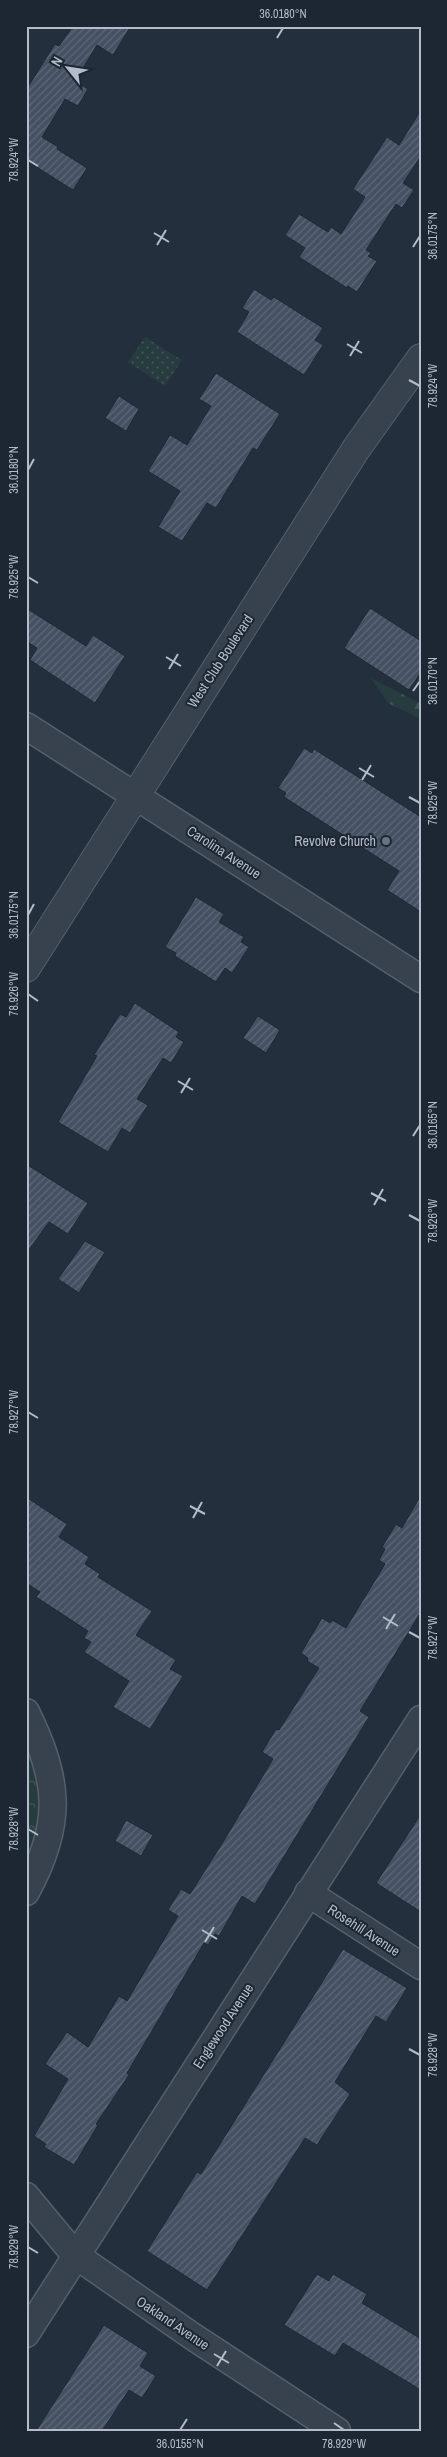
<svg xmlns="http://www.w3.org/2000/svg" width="447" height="2457" viewBox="0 0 447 2457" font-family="'Archivo Narrow',sans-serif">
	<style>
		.grass { fill: url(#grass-dots) }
		.forest { fill: url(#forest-firs) }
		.park { fill: url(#park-crowns) }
		.building { fill: url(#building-hatch); stroke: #1f2835 }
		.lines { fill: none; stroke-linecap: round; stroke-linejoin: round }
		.minor-casing { stroke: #565f6c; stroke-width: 29 }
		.tertiary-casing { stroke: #565f6c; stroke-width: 30 }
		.minor { stroke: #38414e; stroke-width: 26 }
		.tertiary { stroke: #38414e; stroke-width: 28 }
		.ticks { fill: none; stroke: #b4bcc9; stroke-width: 2 }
		.worship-dot { fill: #6b7280; stroke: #1d2633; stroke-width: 2 }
		.labels { text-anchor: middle; stroke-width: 4; stroke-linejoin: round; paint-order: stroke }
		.street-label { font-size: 14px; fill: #b4bcc9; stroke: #1d2633 }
		.poi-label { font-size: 14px; fill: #b4bcc9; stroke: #1d2633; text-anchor: end }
		.neatline { fill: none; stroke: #b4bcc9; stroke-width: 2 }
		.ticks-label { font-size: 12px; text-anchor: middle; fill: #b4bcc9 }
	</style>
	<defs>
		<pattern id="grass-dots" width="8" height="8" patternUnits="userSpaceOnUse" patternTransform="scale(1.25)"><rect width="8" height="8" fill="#263c3f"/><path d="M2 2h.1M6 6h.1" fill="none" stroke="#435659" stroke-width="1.8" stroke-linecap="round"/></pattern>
		<pattern id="forest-firs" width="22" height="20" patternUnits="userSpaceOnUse" patternTransform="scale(1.25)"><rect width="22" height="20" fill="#263c3f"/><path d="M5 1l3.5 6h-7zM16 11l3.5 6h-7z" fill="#435659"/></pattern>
		<pattern id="park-crowns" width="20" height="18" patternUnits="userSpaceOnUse" patternTransform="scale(1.25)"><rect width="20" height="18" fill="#263c3f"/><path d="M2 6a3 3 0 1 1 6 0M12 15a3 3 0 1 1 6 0" fill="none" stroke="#435659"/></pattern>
		<pattern id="building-hatch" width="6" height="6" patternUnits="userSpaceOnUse" patternTransform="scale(1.25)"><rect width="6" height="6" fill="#455162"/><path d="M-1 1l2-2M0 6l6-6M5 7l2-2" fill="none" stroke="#5d6877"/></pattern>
	</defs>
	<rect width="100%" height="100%" fill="#242f3e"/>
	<polygon class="grass" points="145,337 182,360 165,386 128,362"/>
	<polygon class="forest" points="371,678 421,704 421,719 388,703"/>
	<path class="park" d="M26,1742c11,23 18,66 11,91 -3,8 -7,17 -11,25z"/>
	<g class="building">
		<polygon points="67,26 131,26 113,55 97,45 75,81 88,89 78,106 65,99 42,137 58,147 57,149 87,168 73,190 27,161 26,163 26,90 55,44 59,46 71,29"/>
		<polygon points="421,110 421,156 403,183 414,190 402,208 396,204 366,250 371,253 368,256 377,261 357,292 348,286 347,288 299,257 305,248 285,235 299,214 328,232 331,227 341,234 365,197 353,189 387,137 399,145"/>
		<polygon points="254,289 271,300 274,297 323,328 315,340 323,345 304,375 237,332 249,312 242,308"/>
		<polygon points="216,373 280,414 257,450 253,448 216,508 207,503 182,541 158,527 180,491 148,471 170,435 187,445 211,406 199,399"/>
		<polygon points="119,396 139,409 126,431 105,418"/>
		<polygon points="26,608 86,646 93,635 125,656 95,703 30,660 37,648 26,641"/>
		<polygon points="370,608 421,641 421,672 409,690 344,648"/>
		<polygon points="304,748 312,753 314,749 421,817 421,912 387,890 399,871 284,797 286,793 278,788"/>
		<polygon points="196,897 224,914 219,922 244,937 241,942 249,947 232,973 225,968 216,982 175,956 176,953 165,947"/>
		<polygon points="135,1003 179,1032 176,1037 184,1042 171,1063 163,1058 137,1099 148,1105 130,1133 122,1128 108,1152 58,1122 97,1056 94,1055 120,1014 126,1017"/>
		<polygon points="258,1016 280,1030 266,1053 243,1038"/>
		<polygon points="26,1164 88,1203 68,1234 49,1222 26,1254"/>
		<polygon points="85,1241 105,1252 79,1293 58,1279"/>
		<polygon points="421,1495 421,1612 360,1711 369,1717 255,1904 242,1896 219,1936 215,1934 208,1945 204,1943 127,2073 129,2075 96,2124 98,2125 74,2165 44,2147 46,2144 34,2136 68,2079 45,2064 67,2032 88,2047 119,1996 127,2001 178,1916 168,1910 181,1889 190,1894 223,1842 273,1759 262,1752 276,1729 279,1730 319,1668 307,1661 308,1658 301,1653 322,1618 330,1623 332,1620 346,1628 385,1564 379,1560 385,1549 382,1547 396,1524 402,1528"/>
		<polygon points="26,1497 67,1524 59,1537 89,1557 85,1564 100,1574 98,1577 152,1611 136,1635 176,1660 170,1669 183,1676 150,1729 113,1707 129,1681 84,1652 91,1642 84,1638 88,1631 36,1597 40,1592 26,1583"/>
		<polygon points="421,1814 421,1912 376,1883"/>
		<polygon points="126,1820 153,1835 141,1856 115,1841"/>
		<polygon points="343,1949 407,1988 386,2022 376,2016 335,2082 350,2094 317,2145 305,2138 207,2290 147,2251 197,2172 201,2174"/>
		<polygon points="317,2274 329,2281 333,2274 367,2294 362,2303 421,2339 421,2390 343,2343 335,2356 284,2325"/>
		<polygon points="104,2325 148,2353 140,2366 156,2376 142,2398 129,2390 102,2431 36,2431"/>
	</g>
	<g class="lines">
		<defs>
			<g id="minor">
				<polyline points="26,726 421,979"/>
				<path d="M26,1712c34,69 37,112 0,180"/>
				<polyline points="308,1893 421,1966"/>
				<polyline points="26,2196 75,2255 195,2338 337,2431"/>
				<polyline points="26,2334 421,1719"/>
			</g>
			<polyline id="tertiary" points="26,968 356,449 421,358"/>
		</defs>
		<use href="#minor" class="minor-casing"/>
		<use href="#tertiary" class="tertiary-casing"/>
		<use href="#minor" class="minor"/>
		<use href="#tertiary" class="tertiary"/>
	</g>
	<path class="ticks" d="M277,38l6,-10M28,160l10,6M154,233l15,9M157,245l9,-15M413,247l7,-11M347,344l15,9M350,356l9,-15M409,380l11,6M28,470l6,-11M28,577l10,6M166,657l15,9M169,669l9,-15M413,691l7,-10M359,768l15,9M362,780l9,-15M409,797l11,6M28,915l6,-11M28,994l10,7M178,1081l15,9M181,1093l9,-15M413,1136l7,-11M371,1193l15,8M374,1205l9,-16M409,1215l11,6M28,1412l10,6M190,1506l15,8M193,1518l9,-16M383,1617l15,9M386,1629l9,-15M409,1632l11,6M28,1829l10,6M202,1930l15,9M205,1942l9,-15M409,2049l11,6M28,2247l10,6M214,2354l15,9M217,2366l9,-15M334,2423l10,7M180,2430l7,-11"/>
	<circle class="worship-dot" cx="386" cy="841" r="5"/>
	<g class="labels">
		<g class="street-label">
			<text transform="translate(220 661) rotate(-57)" y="5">West Club Boulevard</text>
			<text transform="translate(224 852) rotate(33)" y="5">Carolina Avenue</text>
			<text transform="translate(364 1930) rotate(33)" y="5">Rosehill Avenue</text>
			<text transform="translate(223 2026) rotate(-57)" y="5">Englewood Avenue</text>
			<text transform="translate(173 2323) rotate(34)" y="5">Oakland Avenue</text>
		</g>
		<g class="poi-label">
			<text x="376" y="846">Revolve Church</text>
		</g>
	</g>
	<rect width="447" height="2457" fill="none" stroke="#1d2633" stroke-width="55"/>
	<g transform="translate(68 68) rotate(300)" stroke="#1d2633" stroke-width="4" paint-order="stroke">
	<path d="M0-4L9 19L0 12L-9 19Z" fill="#b4bcc9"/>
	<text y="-8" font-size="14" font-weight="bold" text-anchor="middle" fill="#b4bcc9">N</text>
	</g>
	<rect x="28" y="28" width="392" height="2402" class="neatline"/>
	<g class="ticks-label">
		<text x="283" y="18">36.0180°N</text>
		<text transform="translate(14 160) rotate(-90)" y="4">78.924°W</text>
		<text transform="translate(433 236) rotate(-90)" y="4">36.0175°N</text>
		<text transform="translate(433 386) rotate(-90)" y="4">78.924°W</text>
		<text transform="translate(14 470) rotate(-90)" y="4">36.0180°N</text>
		<text transform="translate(14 577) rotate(-90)" y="4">78.925°W</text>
		<text transform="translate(433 681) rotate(-90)" y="4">36.0170°N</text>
		<text transform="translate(433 803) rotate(-90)" y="4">78.925°W</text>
		<text transform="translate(14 915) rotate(-90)" y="4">36.0175°N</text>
		<text transform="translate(14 994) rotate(-90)" y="4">78.926°W</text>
		<text transform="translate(433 1125) rotate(-90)" y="4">36.0165°N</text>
		<text transform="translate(433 1221) rotate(-90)" y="4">78.926°W</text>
		<text transform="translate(14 1412) rotate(-90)" y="4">78.927°W</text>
		<text transform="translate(433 1638) rotate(-90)" y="4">78.927°W</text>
		<text transform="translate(14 1829) rotate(-90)" y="4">78.928°W</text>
		<text transform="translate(433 2055) rotate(-90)" y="4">78.928°W</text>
		<text transform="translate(14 2247) rotate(-90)" y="4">78.929°W</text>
		<text x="180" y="2448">36.0155°N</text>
		<text x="344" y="2448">78.929°W</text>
	</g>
</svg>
